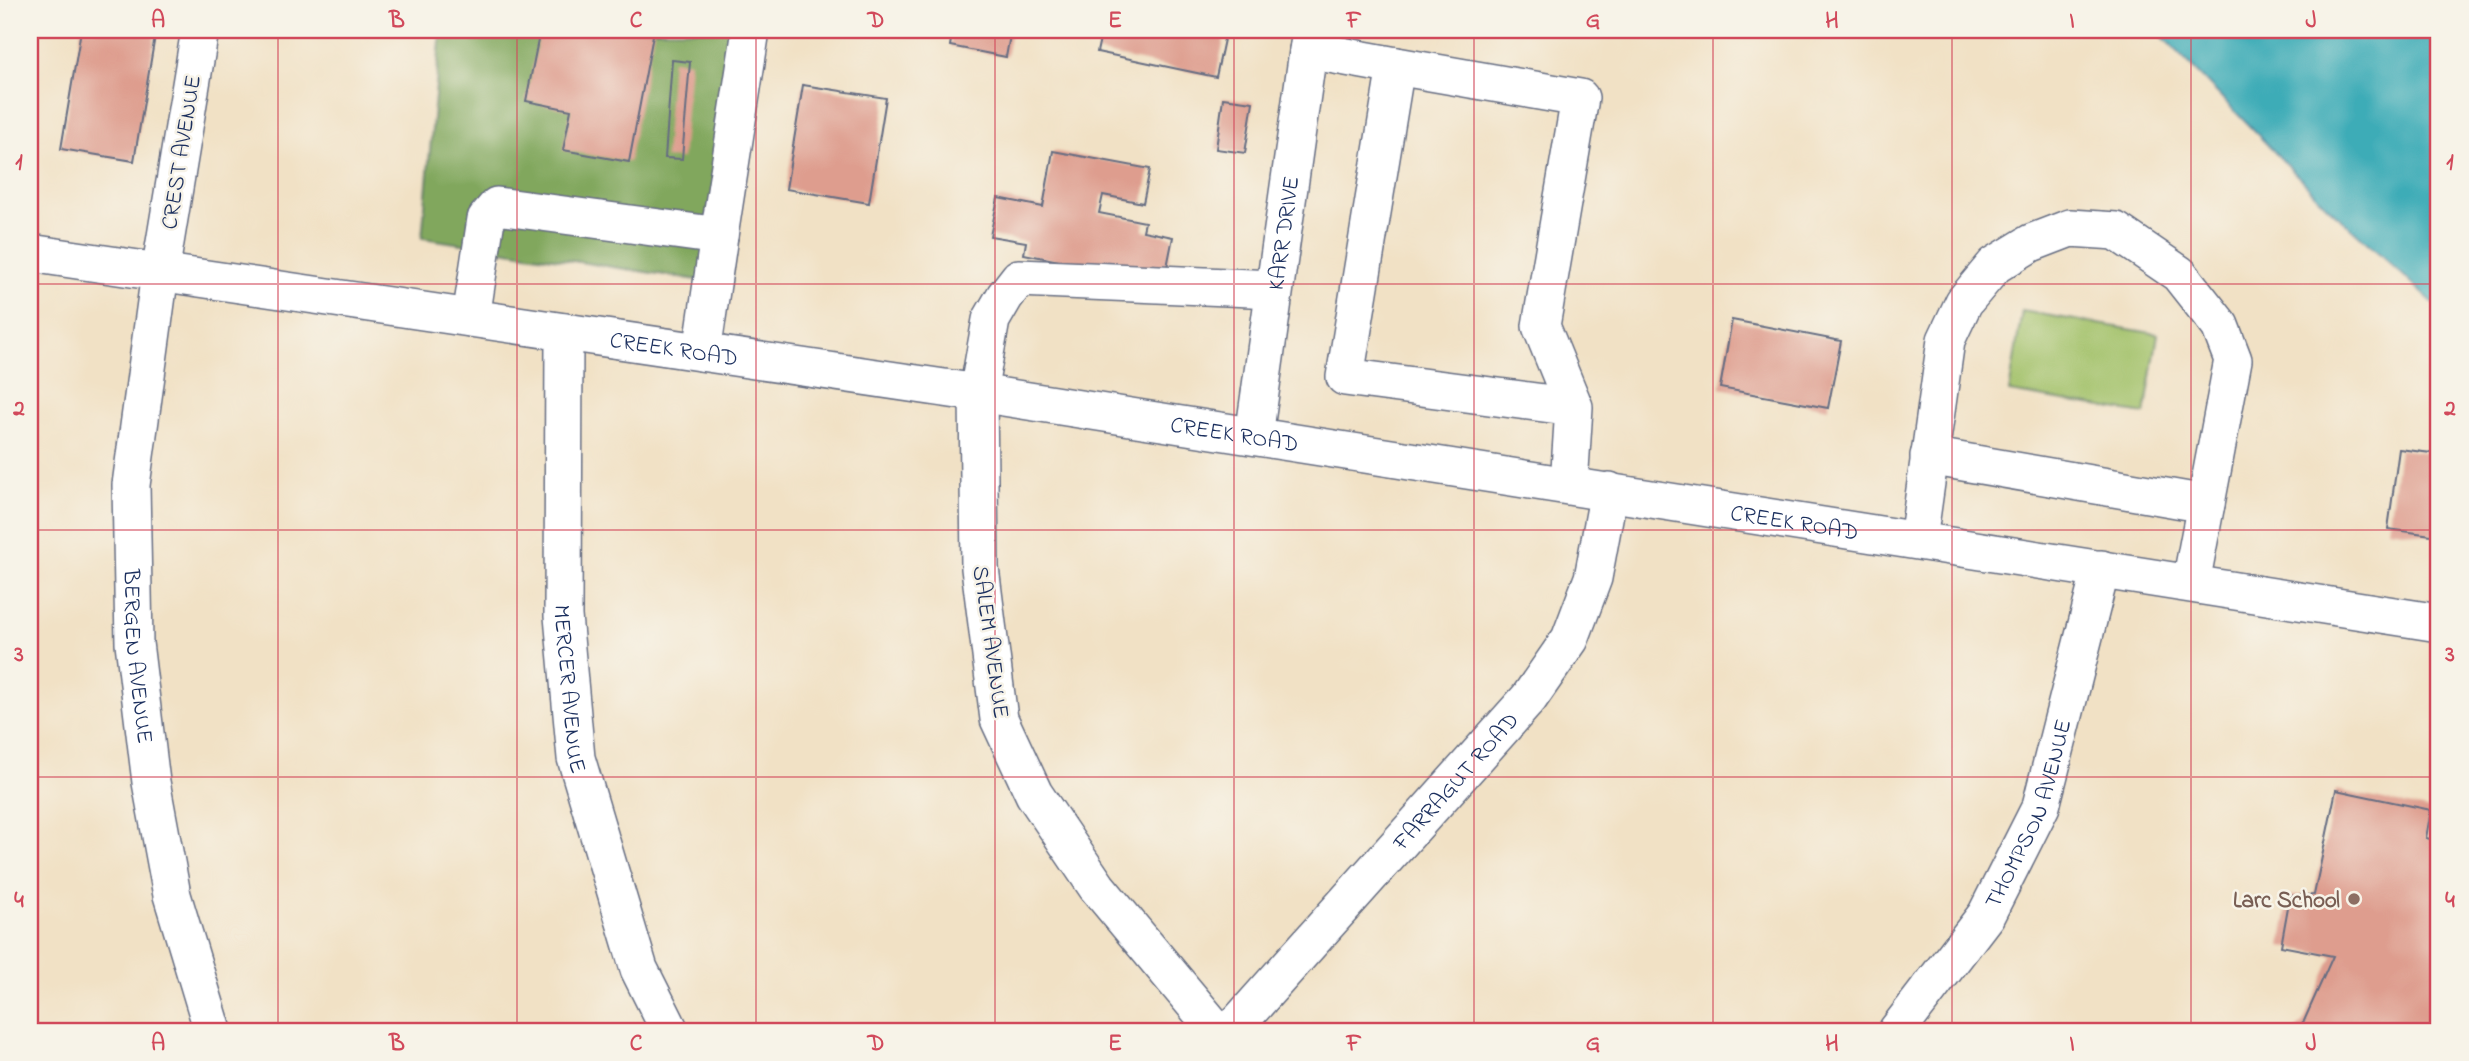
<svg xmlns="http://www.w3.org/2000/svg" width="2469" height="1061" viewBox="0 0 2469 1061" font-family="'Indie Flower',sans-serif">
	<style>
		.green { fill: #a2c169; stroke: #5e7864; stroke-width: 2 }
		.forest { fill: #81a75d; stroke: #4e6b5e; stroke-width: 2 }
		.water { fill: #3cacb7; stroke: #2c6e8a; stroke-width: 2 }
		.building { fill: #de9d8e }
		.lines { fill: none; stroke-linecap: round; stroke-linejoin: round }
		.minor-casing { stroke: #666d82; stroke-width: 40 }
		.minor { stroke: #fff; stroke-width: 37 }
		.grid { fill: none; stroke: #d1495b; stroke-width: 2; stroke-opacity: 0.55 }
		.education-dot { fill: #8d6e63; stroke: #f7f3e8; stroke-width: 2.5 }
		.labels { text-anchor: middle; stroke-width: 5; stroke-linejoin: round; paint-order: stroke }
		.street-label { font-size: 23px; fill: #1b2f5e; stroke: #f7f3e8 }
		.education-label { font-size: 23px; font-weight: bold; fill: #785e54; stroke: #f7f3e8; text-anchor: end }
		.neatline { fill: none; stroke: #d1495b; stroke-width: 2.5 }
		.grid-label { font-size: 23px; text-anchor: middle; font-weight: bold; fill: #d1495b }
	</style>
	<rect width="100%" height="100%" fill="#f7f3e8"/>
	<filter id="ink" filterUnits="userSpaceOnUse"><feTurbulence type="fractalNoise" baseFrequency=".0143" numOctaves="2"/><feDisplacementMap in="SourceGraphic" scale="14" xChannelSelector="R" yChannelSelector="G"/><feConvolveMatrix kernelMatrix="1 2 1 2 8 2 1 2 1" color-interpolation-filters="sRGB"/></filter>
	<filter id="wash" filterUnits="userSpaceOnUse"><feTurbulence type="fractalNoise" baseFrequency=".00686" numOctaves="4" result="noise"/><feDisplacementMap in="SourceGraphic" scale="28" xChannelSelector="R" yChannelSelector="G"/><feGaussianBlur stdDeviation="1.57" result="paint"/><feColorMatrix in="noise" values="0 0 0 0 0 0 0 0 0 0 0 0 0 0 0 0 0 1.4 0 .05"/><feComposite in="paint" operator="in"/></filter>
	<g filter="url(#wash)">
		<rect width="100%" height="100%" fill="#f1e1c5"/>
		<polygon class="green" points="2022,311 2158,334 2145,414 2009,392"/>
		<polygon class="forest" points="441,30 758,30 731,285 422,238"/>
		<polygon class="water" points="2156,30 2439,30 2439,308 2325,204"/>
		<g id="blocks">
			<g class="building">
				<polygon points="81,30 156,30 134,161 61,149"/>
				<polygon points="540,30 654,30 629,162 563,150 571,110 526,101"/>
				<polygon points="935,30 1011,30 1006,57 950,46 952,34"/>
				<polygon points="1102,30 1226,30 1216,77 1097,52"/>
				<polygon points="672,60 690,62 682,159 665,158"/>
				<polygon points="803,85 886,98 869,203 786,189"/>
				<polygon points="1223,98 1253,102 1245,153 1216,149"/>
				<polygon points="1053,151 1150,169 1143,203 1103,195 1099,213 1145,222 1143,231 1173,237 1164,282 1024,254 1026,242 990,236 998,198 1043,207"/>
				<polygon points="1732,320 1841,341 1828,408 1720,388"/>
				<polygon points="2399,449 2439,454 2439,536 2388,529"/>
				<polygon points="2336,790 2431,810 2426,838 2439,841 2439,1031 2294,1031 2304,1021 2333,956 2281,946 2290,896 2314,895"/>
			</g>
		</g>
	</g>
	<g filter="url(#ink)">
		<use href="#blocks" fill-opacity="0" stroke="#666d82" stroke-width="2"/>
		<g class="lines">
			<defs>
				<g id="minor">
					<path id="s1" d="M200,30l-40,243 -29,212 3,158 17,139 21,113 41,136"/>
					<polyline points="1308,50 1396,66"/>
					<path id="s2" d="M30,253l948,140 1461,230"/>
					<polyline points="471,318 486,219 497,206 719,236 751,30"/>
					<path id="s3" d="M564,332l-1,284 13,142 63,211 31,62"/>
					<polyline points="702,352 719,236"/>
					<path id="s4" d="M1254,436l57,-406"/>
					<polyline points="1929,456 2206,504"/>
					<polyline points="1569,485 1574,407 1345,377 1396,66 1580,98 1541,326 1574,407"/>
					<polyline points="1918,540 1946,340 1964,302 1995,265 2031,243 2070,228 2116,231 2179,274 2220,326 2233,360 2191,583"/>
					<polyline points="1217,1031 1097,887 1034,794 999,719 980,568 978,393 991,320 1005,296 1019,278 1274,289"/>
					<path id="s5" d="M1231,1031l298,-333 41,-59 23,-61 16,-87"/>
					<path id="s6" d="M1897,1031l89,-116 55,-109 60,-237"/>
				</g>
			</defs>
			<use href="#minor" class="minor-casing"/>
			<use href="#minor" class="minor"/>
		</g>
	</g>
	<path class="grid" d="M278,30v1001M517,30v1001M756,30v1001M995,30v1001M1234,30v1001M1474,30v1001M1713,30v1001M1952,30v1001M2191,30v1001M30,284h2409M30,530h2409M30,777h2409"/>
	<circle class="education-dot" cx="2354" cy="899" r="7"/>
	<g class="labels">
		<g class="street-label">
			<text transform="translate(180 152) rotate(-81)" y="8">CREST AVENUE</text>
			<text dy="8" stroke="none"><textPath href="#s4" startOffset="205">KARR DRIVE</textPath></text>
			<text dy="8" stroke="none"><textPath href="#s2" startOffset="651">CREEK ROAD</textPath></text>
			<text dy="8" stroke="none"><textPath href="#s2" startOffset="1218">CREEK ROAD</textPath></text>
			<text dy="8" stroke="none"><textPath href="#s2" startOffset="1785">CREEK ROAD</textPath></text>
			<text transform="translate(992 642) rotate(82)" y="8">SALEM AVENUE</text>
			<text dy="8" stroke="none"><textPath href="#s1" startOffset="632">BERGEN AVENUE</textPath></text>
			<text dy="8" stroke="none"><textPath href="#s3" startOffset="357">MERCER AVENUE</textPath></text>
			<text dy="8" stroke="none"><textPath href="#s5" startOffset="336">FARRAGUT ROAD</textPath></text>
			<text dy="8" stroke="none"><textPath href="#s6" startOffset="257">THOMPSON AVENUE</textPath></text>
		</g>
		<g class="education-label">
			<text x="2340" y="907">Larc School</text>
		</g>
	</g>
	<rect width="2469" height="1061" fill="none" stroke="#f7f3e8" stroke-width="77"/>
	<rect x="38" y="38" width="2392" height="985" class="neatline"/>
	<g class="grid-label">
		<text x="158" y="27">A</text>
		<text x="397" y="27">B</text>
		<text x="636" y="27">C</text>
		<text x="876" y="27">D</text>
		<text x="1115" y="27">E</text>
		<text x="1354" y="27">F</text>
		<text x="1593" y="27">G</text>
		<text x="1832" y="27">H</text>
		<text x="2072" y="27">I</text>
		<text x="2311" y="27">J</text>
		<text x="19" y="169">1</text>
		<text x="2450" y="169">1</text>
		<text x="19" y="415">2</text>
		<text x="2450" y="415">2</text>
		<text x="19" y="661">3</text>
		<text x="2450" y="661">3</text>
		<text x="19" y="907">4</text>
		<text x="2450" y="907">4</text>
		<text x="158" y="1050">A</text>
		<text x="397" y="1050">B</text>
		<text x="636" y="1050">C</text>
		<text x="876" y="1050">D</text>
		<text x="1115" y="1050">E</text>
		<text x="1354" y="1050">F</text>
		<text x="1593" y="1050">G</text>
		<text x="1832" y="1050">H</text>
		<text x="2072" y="1050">I</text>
		<text x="2311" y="1050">J</text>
	</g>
</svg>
